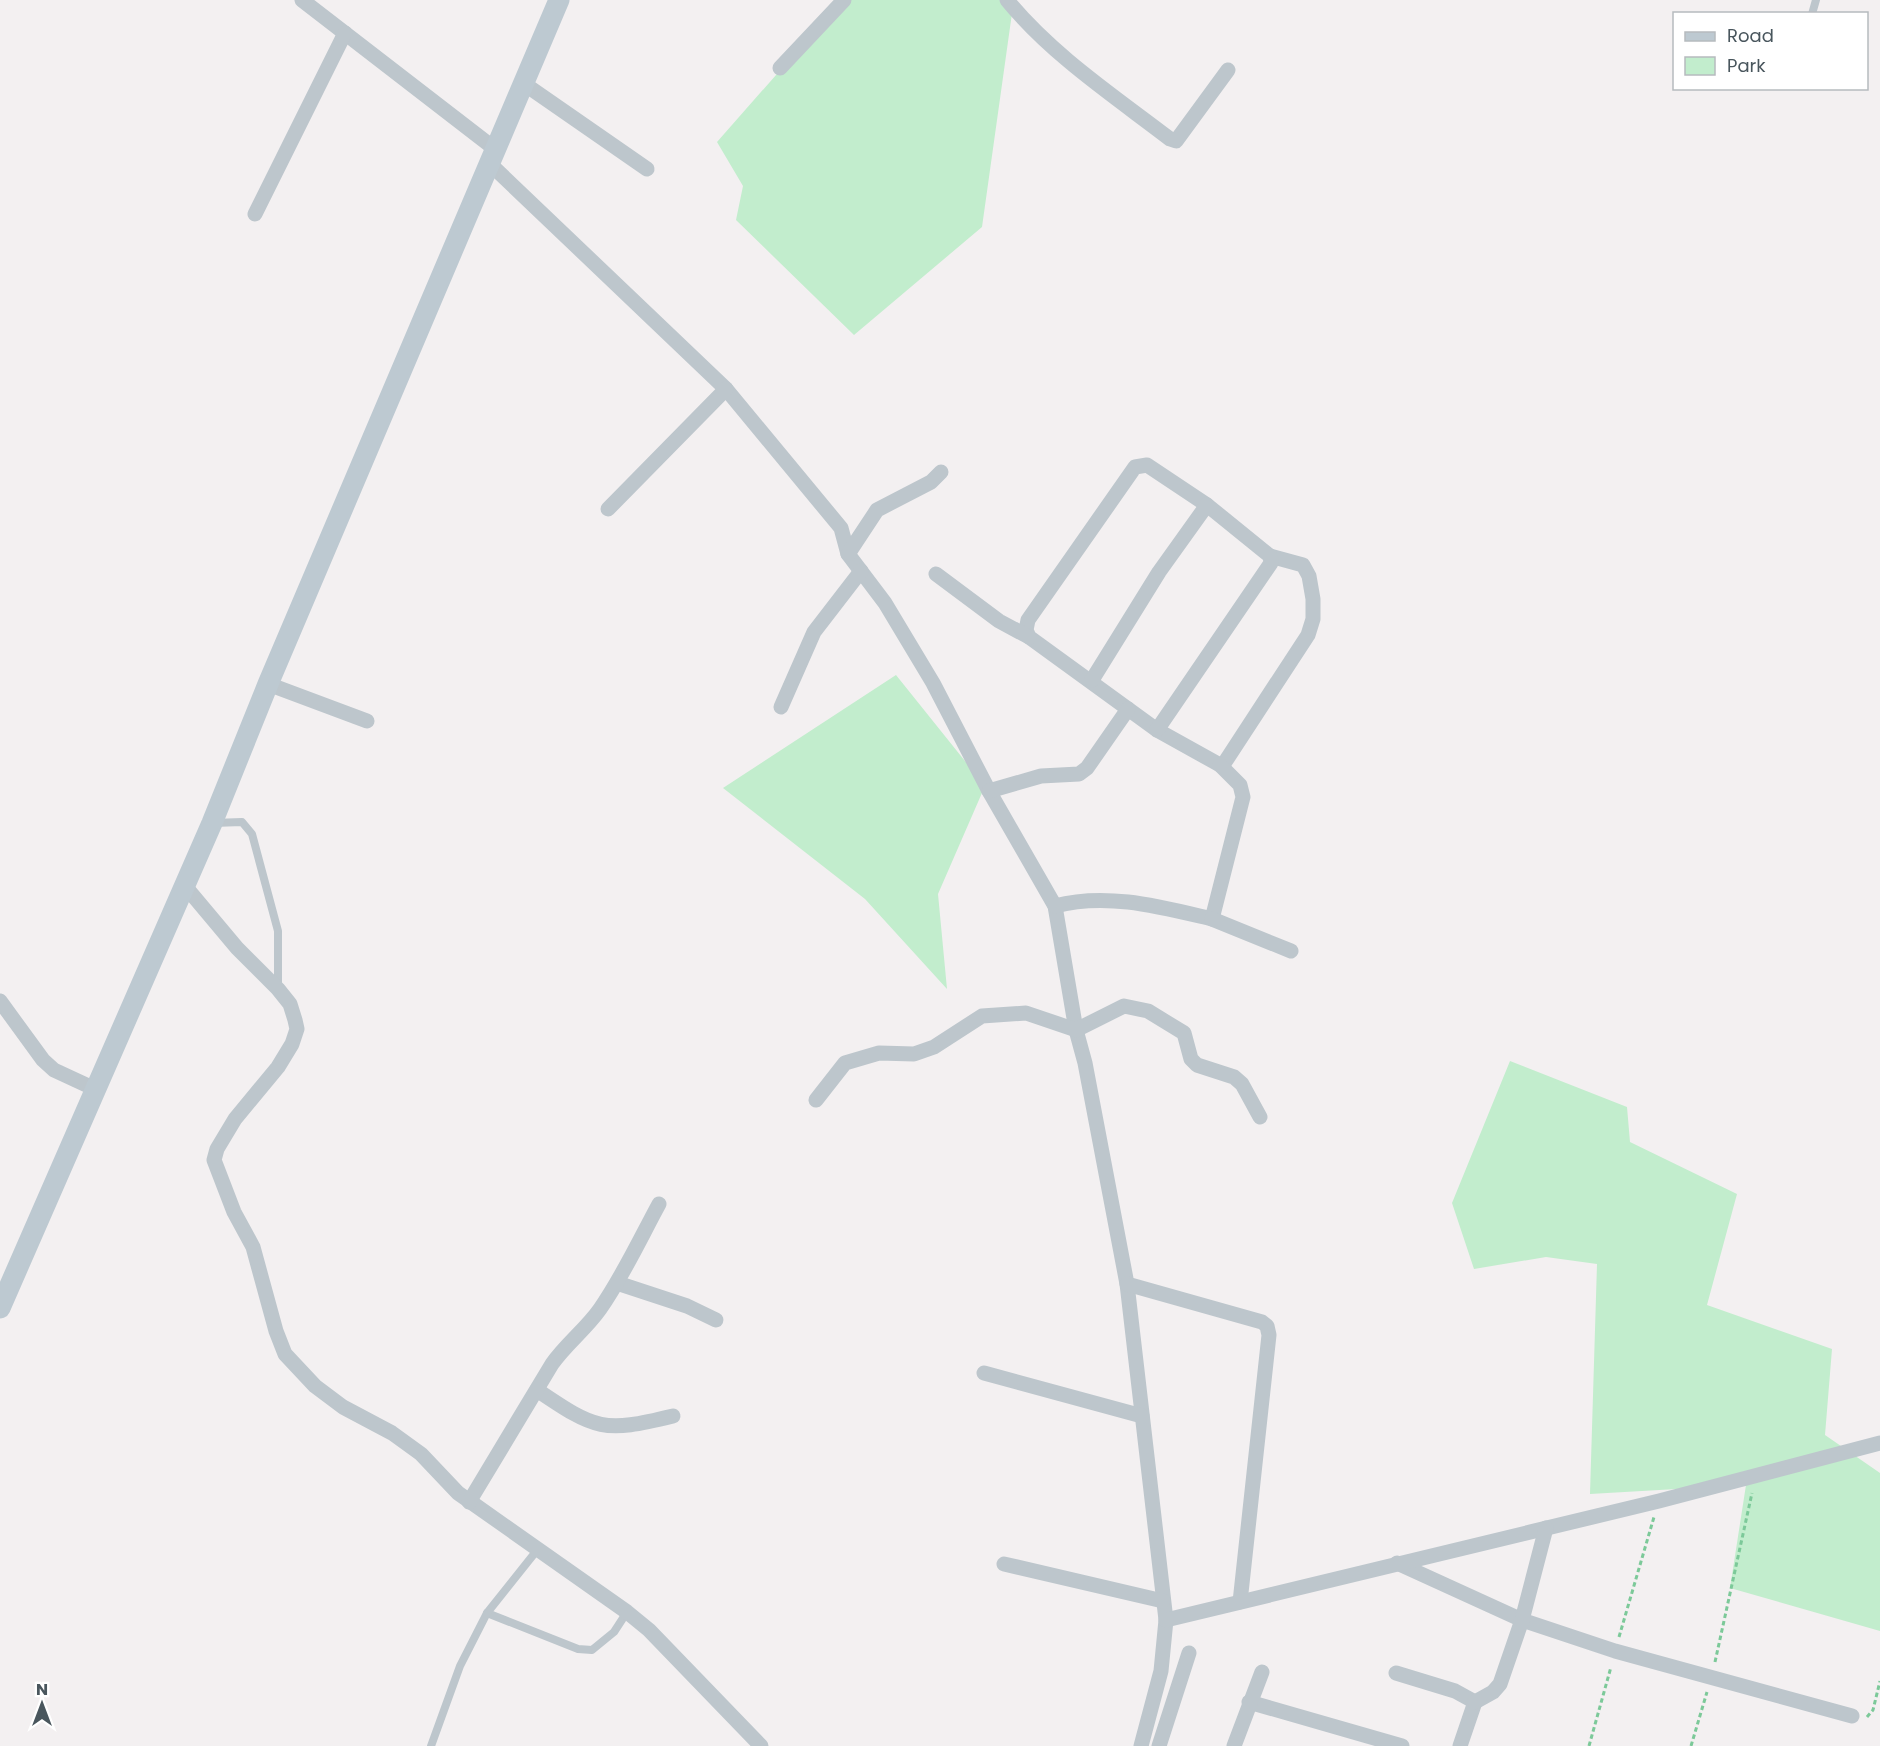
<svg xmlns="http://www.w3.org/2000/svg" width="1880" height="1746" viewBox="0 0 1880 1746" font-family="Poppins,sans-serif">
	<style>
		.green { fill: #c2edcd }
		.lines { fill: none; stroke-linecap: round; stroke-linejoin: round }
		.path { stroke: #7cc999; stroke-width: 3; stroke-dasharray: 4.5 3; stroke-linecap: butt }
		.service { stroke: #bdc6cc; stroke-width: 8 }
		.minor { stroke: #bdc6cc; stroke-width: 15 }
		.secondary { stroke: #bdc9d1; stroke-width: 21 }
	</style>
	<rect width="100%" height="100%" fill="#f3f0f1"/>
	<g class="green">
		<polygon points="842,0 1004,0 1013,6 982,227 854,335 736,220 743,186 717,142"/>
		<polygon points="896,675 985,786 938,894 947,989 865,899 723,788"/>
		<polygon points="1510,1061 1627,1107 1630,1142 1737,1194 1707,1305 1832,1349 1825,1435 1880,1473 1880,1631 1730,1588 1746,1485 1590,1494 1597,1264 1546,1257 1474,1269 1452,1203"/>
	</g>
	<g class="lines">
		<g class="path">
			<polyline points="1619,1637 1654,1517"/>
			<polyline points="1715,1662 1752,1493"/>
			<polyline points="1867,1717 1873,1710 1880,1681"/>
			<polyline points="1589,1746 1611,1667"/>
			<polyline points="1691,1746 1707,1692"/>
		</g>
		<g class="service">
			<polyline points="1812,14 1816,0"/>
			<polyline points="213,823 242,822 252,834 278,931 278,987"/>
			<polyline points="487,1613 578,1649 592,1650 614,1632 627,1612"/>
			<polyline points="431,1746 460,1666 487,1613 538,1549"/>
		</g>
		<g class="minor">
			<polyline points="302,0 495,149"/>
			<path d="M1007,0c45,55 107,96 163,139l6,2 52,-71"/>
			<polyline points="780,68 844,0"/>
			<polyline points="523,83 647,169"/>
			<polyline points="488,162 726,389 841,528 848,554 885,603 933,683 989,791 1055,906 1076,1030 1085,1063 1127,1284 1166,1620 1161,1671 1141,1746"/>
			<polyline points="255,214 345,33"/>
			<polyline points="1207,505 1147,465 1135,467 1028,620 1026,630 1029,637 1157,730 1220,765 1225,762 1308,635 1313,619 1313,599 1309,576 1303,565 1270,556"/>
			<polyline points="608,509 726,389"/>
			<polyline points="848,554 877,510 931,482 941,472"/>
			<polyline points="936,574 999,621 1029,637"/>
			<polyline points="1092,680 1159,572 1207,505 1265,552 1270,556 1271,563 1157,730"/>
			<polyline points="268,684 367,721"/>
			<polyline points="781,707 814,632 861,571"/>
			<polyline points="989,791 1041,776 1079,774 1087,768 1128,709"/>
			<polyline points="185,886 237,948 278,989 290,1004 295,1020 297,1029 292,1044 278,1067 235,1119 217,1149 214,1160 234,1212 253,1247 276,1331 285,1354 315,1386 343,1407 392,1433 421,1454 458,1493 627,1612 649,1630 761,1746"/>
			<path d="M1055,906c52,-14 106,1 157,13l31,-122 -3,-12 -20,-20"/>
			<polyline points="1212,919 1291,951"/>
			<polyline points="0,1001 43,1060 54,1070 95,1089"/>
			<polyline points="816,1100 845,1063 879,1053 914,1054 934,1047 982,1016 1026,1013 1076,1030 1124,1006 1148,1011 1184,1033 1191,1059 1197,1065 1234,1077 1242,1084 1260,1117"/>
			<polyline points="617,1283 687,1306 716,1320"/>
			<polyline points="1127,1284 1262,1322 1267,1326 1269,1335 1240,1602"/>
			<polyline points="984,1373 1142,1416"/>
			<path d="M537,1390c59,40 66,43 136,26"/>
			<path d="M469,1502l83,-138c14,-20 34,-35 48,-55 23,-33 40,-70 59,-105"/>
			<polyline points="1397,1563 1522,1620 1615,1651 1852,1716"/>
			<polyline points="1004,1564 1163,1601"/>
			<polyline points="1166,1620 1659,1501 1880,1443"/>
			<polyline points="1396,1673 1455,1691 1475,1702 1460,1746"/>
			<polyline points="1249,1702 1402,1746"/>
			<polyline points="1475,1702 1493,1692 1500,1684 1522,1620 1546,1528"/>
			<polyline points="1159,1746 1189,1653"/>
			<polyline points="1234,1746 1262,1672"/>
		</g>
		<polyline class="secondary" points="0,1308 212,823 268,684 559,0"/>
	</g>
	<rect x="1673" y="12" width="195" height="78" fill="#ffffff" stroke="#b6bbbe" stroke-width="1.5"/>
	<rect x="1685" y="32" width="30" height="9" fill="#bdc9d1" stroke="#b6bbbe" stroke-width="1.5"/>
	<text x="1727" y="42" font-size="18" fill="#49565d">Road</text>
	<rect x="1685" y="57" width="30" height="18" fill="#c2edcd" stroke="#b6bbbe" stroke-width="1.5"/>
	<text x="1727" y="72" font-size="18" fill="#49565d">Park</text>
	<g transform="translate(42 1704)" stroke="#ffffff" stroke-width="4.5" paint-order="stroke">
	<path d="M0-4.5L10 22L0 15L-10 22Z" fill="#49565d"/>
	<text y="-9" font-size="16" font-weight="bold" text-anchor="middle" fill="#49565d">N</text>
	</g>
</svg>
